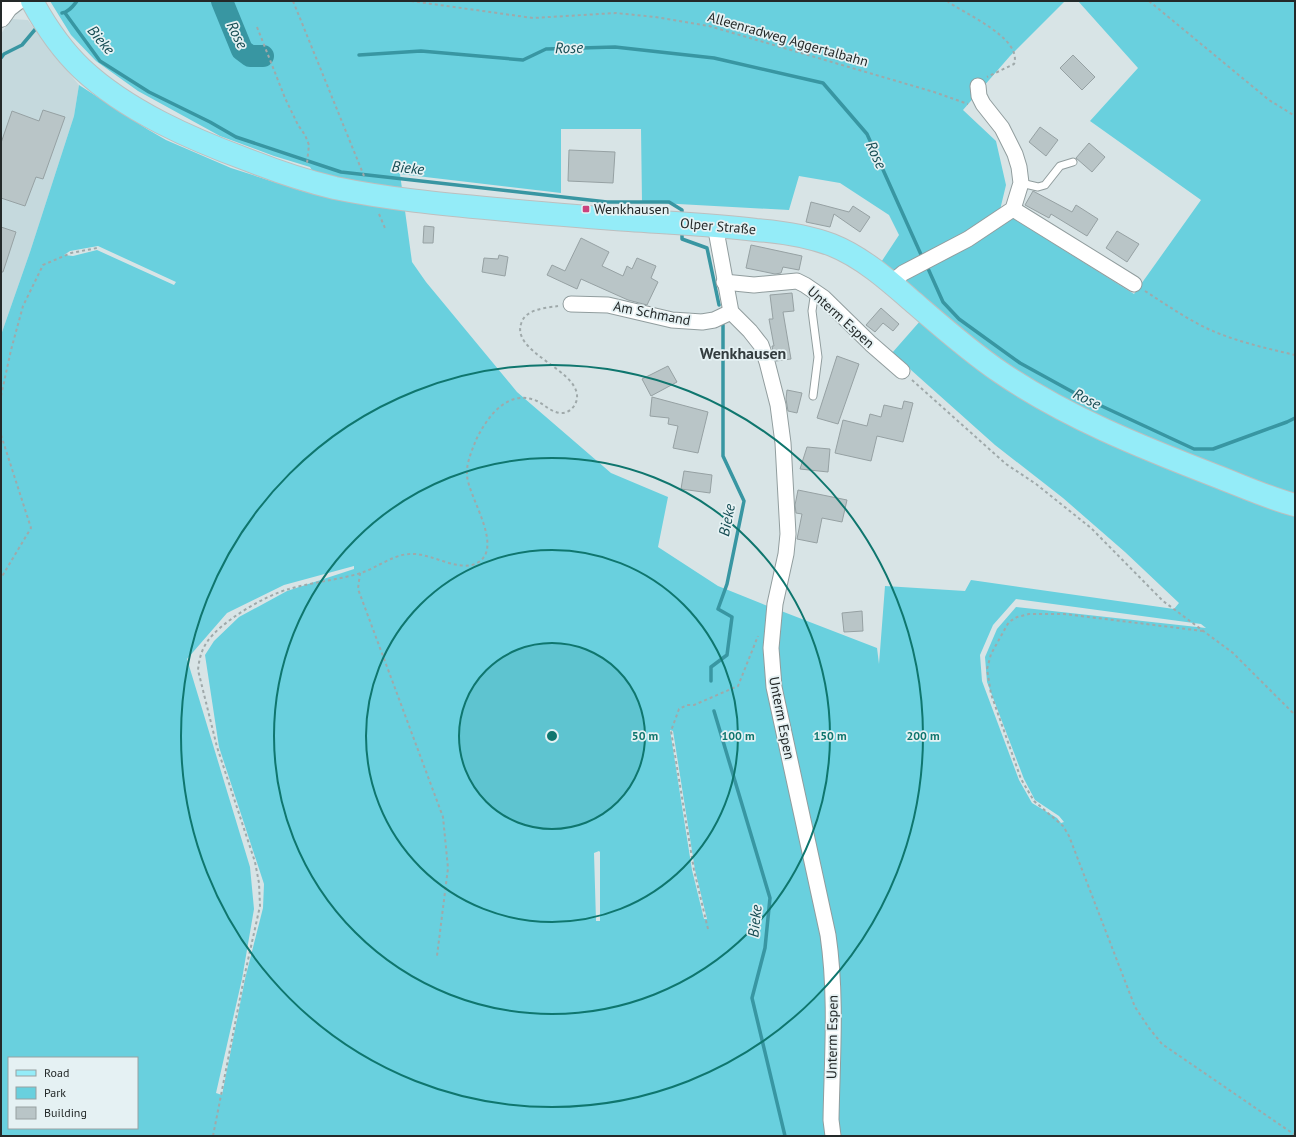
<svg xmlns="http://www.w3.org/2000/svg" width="1296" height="1137" viewBox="0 0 1296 1137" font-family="'PT Sans',sans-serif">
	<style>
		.built { fill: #c5d9dd }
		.green { fill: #69d0de; fill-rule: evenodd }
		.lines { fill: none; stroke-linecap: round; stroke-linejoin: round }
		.stream { stroke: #3896a2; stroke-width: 3.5 }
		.river { stroke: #3896a2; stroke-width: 22 }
		.building { fill: #b9c5c7; stroke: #96a1a3 }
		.service-casing { stroke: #919d9e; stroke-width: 9 }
		.minor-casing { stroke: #919d9e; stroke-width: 17 }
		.tertiary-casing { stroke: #919d9e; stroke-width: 20 }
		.primary-casing { stroke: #bdbfbf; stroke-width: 24 }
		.path { stroke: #9fa9aa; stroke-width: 2; stroke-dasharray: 3 3; stroke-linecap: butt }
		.service { stroke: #fff; stroke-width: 7 }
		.minor { stroke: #fff; stroke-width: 15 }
		.tertiary { stroke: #fff; stroke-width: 18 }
		.primary { stroke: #94ecf8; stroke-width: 22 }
		.ring { fill: none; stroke: #0f766e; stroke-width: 2 }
		.poi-dot { fill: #cb427d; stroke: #e5f1f3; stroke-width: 1.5 }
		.labels { text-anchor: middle; stroke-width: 3.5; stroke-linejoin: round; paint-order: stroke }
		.street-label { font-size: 14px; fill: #242929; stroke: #e5f1f3 }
		.poi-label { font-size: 14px; fill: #242929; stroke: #e5f1f3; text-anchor: start }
		.water-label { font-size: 15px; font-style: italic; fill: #154b52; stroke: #e5f1f3 }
		.quarter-label { font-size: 16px; font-weight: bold; fill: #343d3f; stroke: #e5f1f3 }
		.centre { fill: #0f766e; stroke: #e5f1f3; stroke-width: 2 }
		.ring-label { font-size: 12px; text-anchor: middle; font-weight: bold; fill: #0f766e; stroke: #e5f1f3; stroke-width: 3.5; stroke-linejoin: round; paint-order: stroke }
	</style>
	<rect width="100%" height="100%" fill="#d8e4e6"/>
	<polygon class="built" points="11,19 28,20 52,53 79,85 74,116 30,252 1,335 1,34"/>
	<path class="green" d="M50,1h1015l-55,55 -47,54 33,31 10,44 -6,25 134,84 67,-94 -111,-79 48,-53 -60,-67h217v1135h-458l1,-148 -65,-346 3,-33 101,39 2,16 6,-78 80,5 6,-11 203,29 5,-6 -54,-51 -62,-54 -68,-53 -103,-92 29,-33 -51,-41 29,-44 -10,-20 -49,-32 -41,-7 -10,34 -147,-8 -1,-73h-80v64l-161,-19 12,88 14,20 91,110 94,81 57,24 -10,50 60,39 52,21 -5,32 60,295 6,202h-830v-801l29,-83 44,-136 5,-31 68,44 19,11 65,28 71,23 27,7 -19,-31 -36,-11 -54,-20 -82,-45 -42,-30 -25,-26zM98,246l78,36 -2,3 -77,-35 -24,6 -9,-1 6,-4zM354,566v3l-67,22 -48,26 -25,24 -9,14 14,92 45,137 -1,24 -18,71 -23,116 -6,-2 26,-114 12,-70 -4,-42 -63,-208 40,-46 57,-28zM1016,599l185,25 5,4 -190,-21 -19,22 -12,28 2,25 37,97 11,21 24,16 5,6 -3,1 -4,-5 -25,-15 -13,-23 -37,-99 -2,-26 13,-30zM670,730l3,1 22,139 12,49h-3l-12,-49zM599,851l1,1v69h-4l-2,-68zM9,1058h128v70h-128z"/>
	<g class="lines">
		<g class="stream">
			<path d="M62,13c7,-1 11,-7 15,-12"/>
			<polyline points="65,13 100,61 149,92 210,122 236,137 341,172 607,202 669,202 682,210 682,216"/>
			<polyline points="359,55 421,51 523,60 546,49 615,47 714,58 823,83 867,134 923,259"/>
			<polyline points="1,58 4,54 22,45 38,26"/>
			<polyline points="682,230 682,239 707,248 719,305"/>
			<polyline points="926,264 943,302 959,319 1020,363 1080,396 1194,449 1213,449 1287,422 1295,418"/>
			<polyline points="711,681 711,667 727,655 732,617 718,609 727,584 744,501 723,456 723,325"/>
			<polyline points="714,711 770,898 765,948 752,998 785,1136"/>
		</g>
		<polyline class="river" points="222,1 242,50 250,56 263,56"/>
	</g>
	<g class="building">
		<polygon points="1073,55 1095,77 1082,90 1060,68"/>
		<polygon points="43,110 65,117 43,179 36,177 25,206 1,198 1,143 12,111 39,121"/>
		<polygon points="1040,127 1058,140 1046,156 1029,142"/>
		<polygon points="1089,143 1105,157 1092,172 1076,158"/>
		<polygon points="569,150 615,152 613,183 568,181"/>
		<polygon points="1033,191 1072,212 1076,205 1098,219 1087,236 1051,214 1049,218 1025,205"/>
		<polygon points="811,202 849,212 853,206 870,217 860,232 834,214 830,227 806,222"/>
		<polygon points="424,226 434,227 433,243 423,243"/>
		<polygon points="1,227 16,232 3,272 1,272"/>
		<polygon points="1117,231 1139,244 1127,262 1106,248"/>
		<polygon points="581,238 609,252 602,266 623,276 627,266 632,269 637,258 656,266 651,278 658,282 647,305 628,300 581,279 577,289 547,275 552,265 565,271"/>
		<polygon points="751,245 802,256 799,270 783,267 781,273 775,274 746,268"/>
		<polygon points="499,255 508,257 505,276 482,272 484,258 498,259"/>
		<polygon points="792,293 794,311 783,312 791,359 776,361 773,351 772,346 774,346 769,319 773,319 770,295"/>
		<polygon points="881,308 899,324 893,331 883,323 875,332 866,325"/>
		<polygon points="837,356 859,364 838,424 817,418"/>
		<polygon points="668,366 677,382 651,396 642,379"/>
		<polygon points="787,390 802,393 797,413 788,411 786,399"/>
		<polygon points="652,397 708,412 698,453 673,448 678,426 668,424 669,418 650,416"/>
		<polygon points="904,401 913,403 903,442 877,436 871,461 835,453 843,420 867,426 870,414 881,417 884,405 902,409"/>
		<polygon points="807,447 830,449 828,472 800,469"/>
		<polygon points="684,471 712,475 710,493 681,489"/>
		<polygon points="798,490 847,500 842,522 822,518 817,543 797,539 802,514 796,513 795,505"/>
		<polygon points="862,611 863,631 844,632 842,613"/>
	</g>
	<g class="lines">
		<defs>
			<g id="service">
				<polyline points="1021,183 1038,187 1045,185 1060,166 1073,162"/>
				<polyline points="813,396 818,357 812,311 815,291"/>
			</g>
			<g id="minor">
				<polyline points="1013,209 1134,284"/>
				<path d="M715,225l16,87 19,19 11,14 6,17 11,43 5,38 5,91 -2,20 -11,50 -4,44 3,39 54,248c9,61 4,124 3,185l2,16"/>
				<polyline points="724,282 754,285 797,281 805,285 824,298 871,344 902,371"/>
				<polyline points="891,283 903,273 968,239 1013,209 1021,183 1019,167 1015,154 1002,128 983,104 979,96 978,86"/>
				<polyline points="571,304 608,305 672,320 702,322 714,320 731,312"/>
			</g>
			<polyline id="tertiary" points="1,18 8,8 17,1"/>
			<path id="primary" d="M32,1c13,24 30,49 50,68 45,42 109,70 166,91 28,11 57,21 87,28 53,11 107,16 161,21 44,4 89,8 133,11 43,3 85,5 127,10 25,2 52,6 76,15 30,12 56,35 80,56 29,25 57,50 88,71 66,45 141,75 216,104 26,10 52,22 79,29"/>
		</defs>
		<use href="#service" class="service-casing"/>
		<use href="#minor" class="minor-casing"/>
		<use href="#tertiary" class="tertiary-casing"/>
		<use href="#primary" class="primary-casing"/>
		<g class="path">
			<polyline points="293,1 364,176"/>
			<polyline points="411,1 533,18 616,13 655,17 709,26 934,92 968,104"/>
			<path d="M947,1c16,12 76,37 67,63l-27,13"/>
			<polyline points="1149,1 1269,100 1295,116"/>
			<polyline points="257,27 285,98 298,125 305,135 309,145 307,163"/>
			<polyline points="379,214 385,228"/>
			<path d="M1145,291c20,13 39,26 61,37 28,13 59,20 89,27"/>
			<polyline points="912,380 1006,464 1036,484 1091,528 1163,601 1233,653 1295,715"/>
			<polyline points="1,396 11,350 23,306 43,265 71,253 97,248"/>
			<polyline points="1,435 31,528 1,578"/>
			<polyline points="360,573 358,589 443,817 448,868 437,956"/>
			<polyline points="1203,631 1064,614 1029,614 1017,617 1009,622 1006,627 991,654 987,669 991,694 1021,779 1034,801 1063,826 1069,836 1135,1007 1149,1028 1162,1044 1295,1135"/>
			<polyline points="708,929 694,870 671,731 679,709 687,705 694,705 738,686 758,636"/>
			<path d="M213,1136l31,-158 16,-72 -1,-23 -4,-21 -38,-115 -19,-77c1,-10 3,-19 9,-28 13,-20 59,-47 82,-53 24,-7 49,-9 72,-16 15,-5 32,-18 48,-19 21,-2 50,19 68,9 28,-15 -9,-66 -10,-88 -1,-11 5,-25 9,-35 11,-23 32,-52 61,-39 8,4 14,11 23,12 10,1 18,-9 17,-18 -2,-26 -65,-43 -56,-71 4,-15 24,-16 37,-18"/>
		</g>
		<use href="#service" class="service"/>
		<use href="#minor" class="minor"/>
		<use href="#tertiary" class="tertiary"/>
		<use href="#primary" class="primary"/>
	</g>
	<circle cx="552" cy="736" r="93" fill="#0f766e" fill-opacity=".12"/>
	<g class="ring">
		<circle cx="552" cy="736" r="93"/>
		<circle cx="552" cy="736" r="186"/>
		<circle cx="552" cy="736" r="278"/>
		<circle cx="552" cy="736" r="371"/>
	</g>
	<rect class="poi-dot" x="582" y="205" width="8" height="8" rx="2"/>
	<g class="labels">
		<g class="street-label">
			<text transform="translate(788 39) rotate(16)" y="5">Alleenradweg Aggertalbahn</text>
			<text transform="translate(718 226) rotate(5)" y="5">Olper Straße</text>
			<text transform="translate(652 313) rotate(11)" y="5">Am Schmand</text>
			<text transform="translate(841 317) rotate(42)" y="5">Unterm Espen</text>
			<text transform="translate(782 718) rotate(79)" y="5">Unterm Espen</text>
			<text transform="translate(832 1037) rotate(-89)" y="5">Unterm Espen</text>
		</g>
		<g class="poi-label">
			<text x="594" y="214">Wenkhausen</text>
		</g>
		<g class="water-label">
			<text transform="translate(237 35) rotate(63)" y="5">Rose</text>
			<text transform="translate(101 40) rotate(50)" y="5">Bieke</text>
			<text transform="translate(569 48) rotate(-1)" y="5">Rose</text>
			<text transform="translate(876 155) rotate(65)" y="5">Rose</text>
			<text transform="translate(408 168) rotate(6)" y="5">Bieke</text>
			<text transform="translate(1087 399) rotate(26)" y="5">Rose</text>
			<text transform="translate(727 520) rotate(-79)" y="5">Bieke</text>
			<text transform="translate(755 921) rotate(-84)" y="5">Bieke</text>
		</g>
		<g class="quarter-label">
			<text x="743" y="359">Wenkhausen</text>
		</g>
	</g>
	<circle cx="552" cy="736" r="6" class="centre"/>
	<g class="ring-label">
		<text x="645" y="740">50 m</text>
		<text x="738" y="740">100 m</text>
		<text x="830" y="740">150 m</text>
		<text x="923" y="740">200 m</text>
	</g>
	<rect width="1296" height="1137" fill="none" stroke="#242929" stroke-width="4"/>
	<rect x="8" y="1057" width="130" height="72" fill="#e5f1f3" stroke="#98a1a2"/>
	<rect x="16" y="1070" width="20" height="6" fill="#94ecf8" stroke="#98a1a2"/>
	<text x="44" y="1077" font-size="12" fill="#242929">Road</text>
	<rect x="16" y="1087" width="20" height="12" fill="#69d0de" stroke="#98a1a2"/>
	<text x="44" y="1097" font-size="12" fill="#242929">Park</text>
	<rect x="16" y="1107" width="20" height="12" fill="#b9c5c7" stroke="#98a1a2"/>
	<text x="44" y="1117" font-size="12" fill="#242929">Building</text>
</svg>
